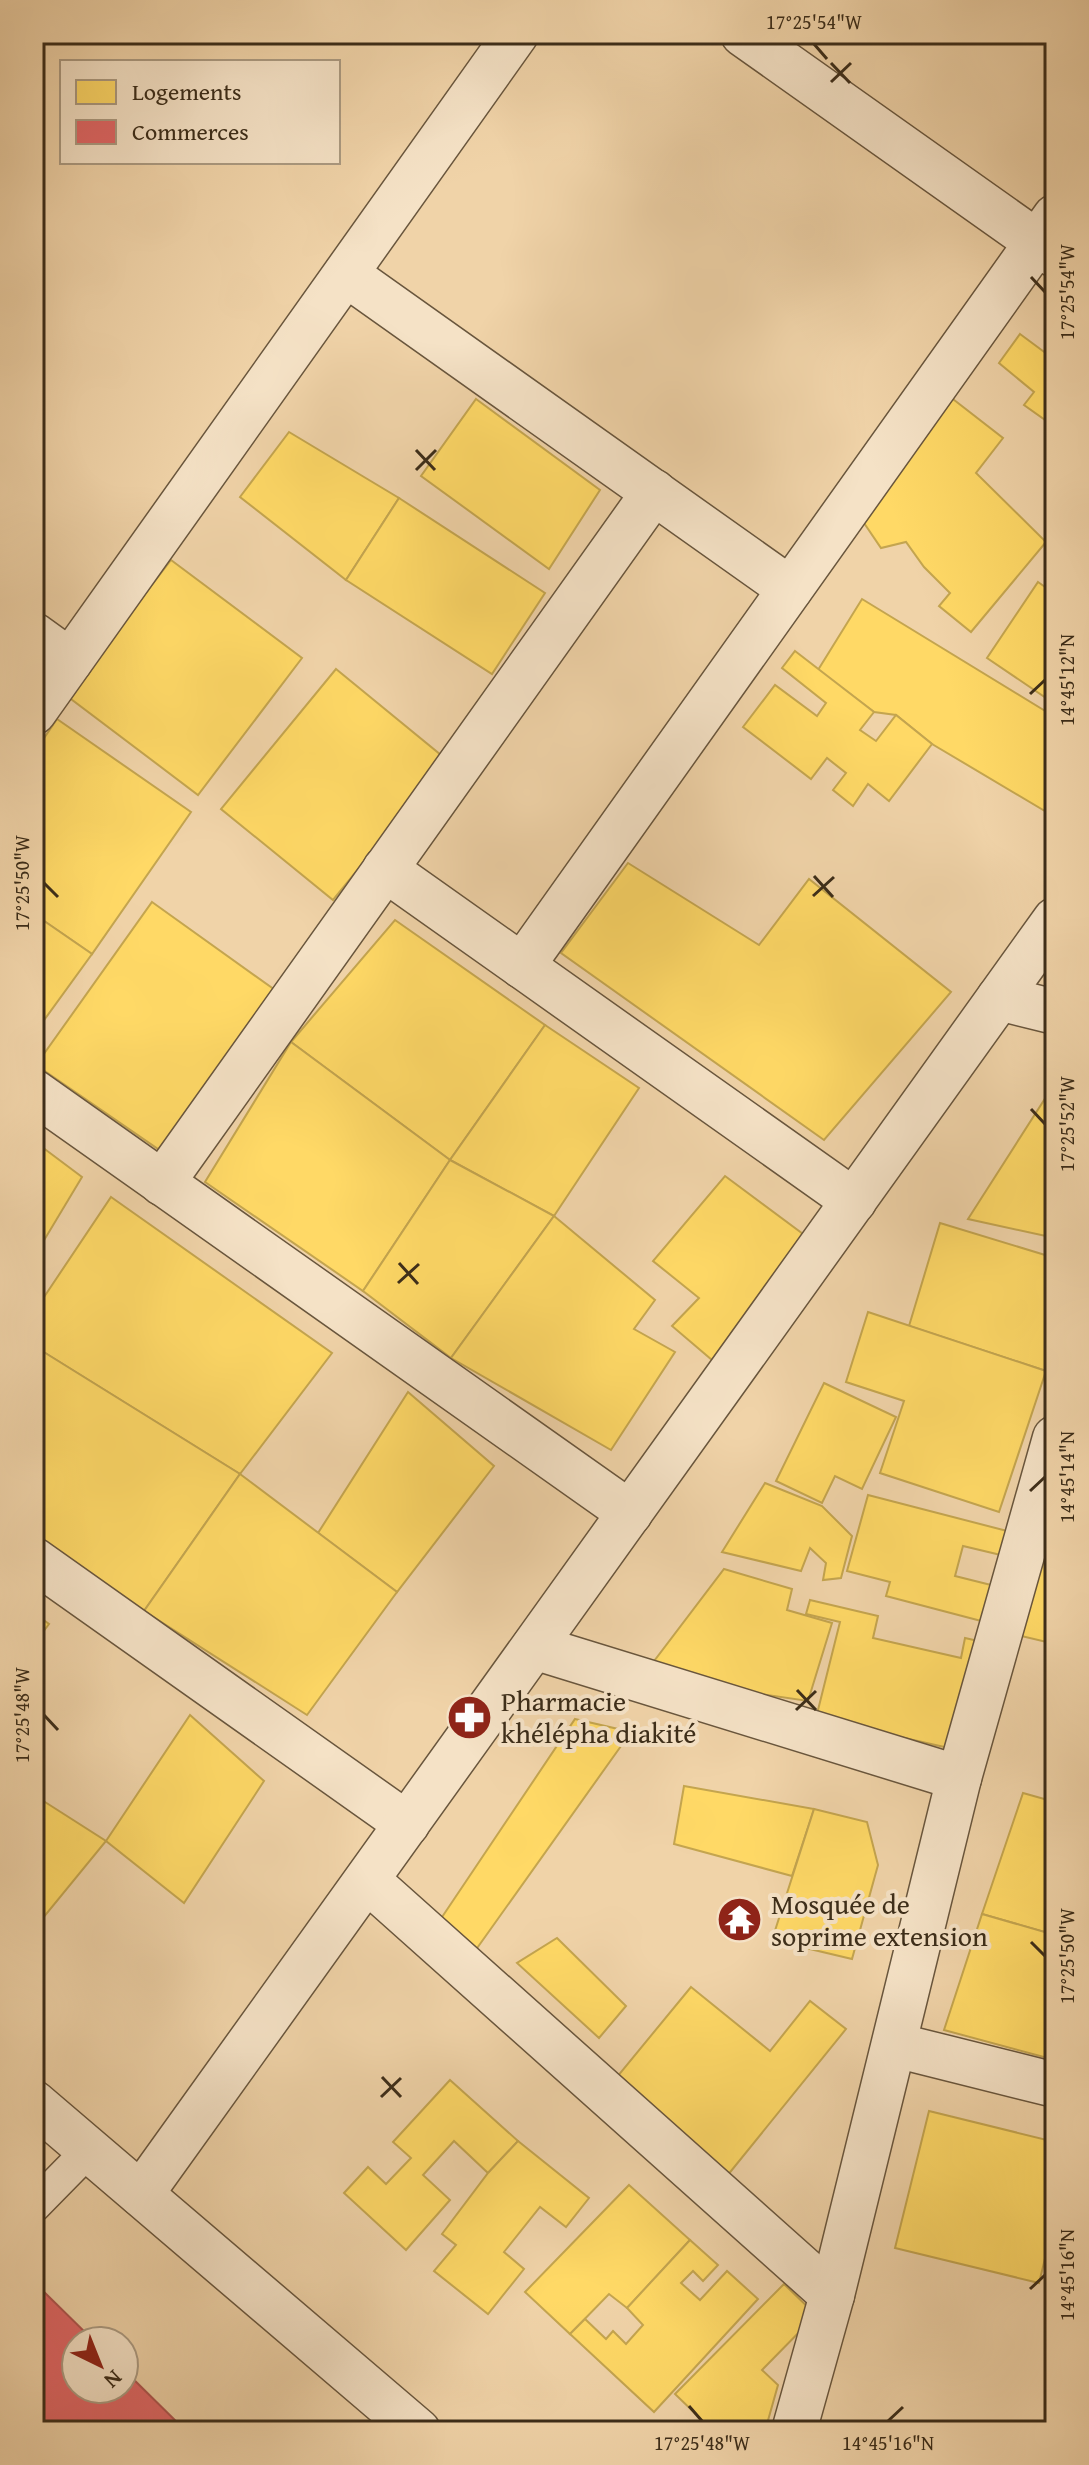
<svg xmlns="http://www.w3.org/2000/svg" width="1089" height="2465" viewBox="0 0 1089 2465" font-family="'Gentium Book Plus',serif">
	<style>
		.homes { fill: #ffd966; stroke: #c4a54f; stroke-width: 2 }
		.shops { fill: #e06666; stroke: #af554f; stroke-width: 2 }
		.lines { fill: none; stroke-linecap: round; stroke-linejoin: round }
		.lane-casing { stroke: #69563d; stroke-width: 35 }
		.street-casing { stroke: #69563d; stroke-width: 47 }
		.lane { stroke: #f5e2c6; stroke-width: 32 }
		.street { stroke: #f5e2c6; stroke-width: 44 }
		.ticks { fill: none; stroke: #3c2d19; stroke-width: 3 }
		.labels { text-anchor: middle; stroke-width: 8; stroke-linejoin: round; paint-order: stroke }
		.poi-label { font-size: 28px; fill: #3c2d19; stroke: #f5e2c6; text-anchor: start }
		.neatline { fill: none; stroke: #3c2d19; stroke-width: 3 }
		.ticks-label { font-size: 20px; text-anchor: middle; fill: #3c2d19 }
	</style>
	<rect width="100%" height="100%" fill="#f0d3a8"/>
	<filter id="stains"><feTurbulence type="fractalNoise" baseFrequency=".0025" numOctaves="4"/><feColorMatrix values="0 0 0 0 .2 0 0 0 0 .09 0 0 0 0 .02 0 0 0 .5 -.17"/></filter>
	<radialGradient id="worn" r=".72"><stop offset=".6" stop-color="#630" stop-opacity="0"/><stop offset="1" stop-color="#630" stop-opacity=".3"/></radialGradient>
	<g class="homes">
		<polygon points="1020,334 1055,360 1055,427 1024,405 1034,392 999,363"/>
		<polygon points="949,396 1003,438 976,473 1046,542 971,632 939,606 950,593 924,567 906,542 881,548 862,520"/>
		<polygon points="476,399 600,490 549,569 421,476"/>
		<polygon points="289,432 399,498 346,580 240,497"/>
		<polygon points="399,498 545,593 492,674 346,580"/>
		<polygon points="171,560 302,658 198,795 67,696"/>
		<polygon points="1038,582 1055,594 1055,704 987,658"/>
		<polygon points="862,599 1055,717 1055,817 932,744 896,715 874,712 818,670"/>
		<polygon points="795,651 874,712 860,730 876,741 896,715 932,744 889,801 868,784 853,806 833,790 846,773 827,758 811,779 743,727 775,685 817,716 826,703 782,668"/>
		<polygon points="336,669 447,760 333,900 221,809"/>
		<polygon points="57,719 191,812 92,954 34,914 34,753"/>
		<polygon points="628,863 759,945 809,879 951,992 824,1140 561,953"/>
		<polygon points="152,902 275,990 161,1151 36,1065"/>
		<polygon points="34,914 92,954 34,1034"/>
		<polygon points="395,920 545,1025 450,1160 291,1042"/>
		<polygon points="545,1025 639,1088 554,1216 450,1160"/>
		<polygon points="291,1042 450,1160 363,1291 205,1182"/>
		<polygon points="1055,1083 1055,1238 968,1219"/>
		<polygon points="34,1141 82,1177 34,1257"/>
		<polygon points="450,1160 554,1216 451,1358 363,1291"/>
		<polygon points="725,1176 803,1234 712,1360 672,1326 699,1298 653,1261"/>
		<polygon points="111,1197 332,1353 240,1474 34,1346 34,1312"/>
		<polygon points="554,1216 655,1300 634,1329 675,1352 611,1450 451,1358"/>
		<polygon points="940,1223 1055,1258 1055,1345 1046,1371 909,1326"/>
		<polygon points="868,1312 1046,1371 999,1512 880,1473 904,1401 846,1382"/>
		<polygon points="34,1346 240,1474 144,1611 34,1538"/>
		<polygon points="824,1383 896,1417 862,1489 835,1476 822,1503 776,1481"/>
		<polygon points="408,1392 494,1466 397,1592 318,1533"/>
		<polygon points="240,1474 397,1592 307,1715 144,1611"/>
		<polygon points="765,1483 822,1506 852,1536 841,1578 823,1580 826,1563 810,1548 801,1571 722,1552"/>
		<polygon points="868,1495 1011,1532 1005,1556 963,1546 955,1576 995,1586 985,1622 886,1596 890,1582 847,1571"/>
		<polygon points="1049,1520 1055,1521 1055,1644 1017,1635"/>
		<polygon points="724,1569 792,1589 787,1610 832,1623 808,1701 642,1677"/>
		<polygon points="810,1600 878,1616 873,1638 961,1658 965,1638 987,1643 962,1751 816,1718 840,1622 806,1614"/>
		<polygon points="34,1613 49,1624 34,1644"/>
		<polygon points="190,1715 264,1781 184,1903 106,1841"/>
		<polygon points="575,1719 631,1732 470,1958 436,1926"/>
		<polygon points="684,1786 814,1809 792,1876 674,1844"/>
		<polygon points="1023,1793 1055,1802 1055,1935 982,1914"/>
		<polygon points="34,1795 106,1841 34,1929"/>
		<polygon points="814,1809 867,1822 878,1865 852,1959 772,1940"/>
		<polygon points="982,1914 1055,1935 1055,2060 944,2030"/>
		<polygon points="557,1938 626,2006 599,2038 517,1963"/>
		<polygon points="691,1987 770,2051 810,2001 846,2029 727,2176 612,2083"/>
		<polygon points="450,2080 518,2141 488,2173 454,2141 423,2175 450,2200 406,2250 344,2193 368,2167 386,2184 411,2158 393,2142"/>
		<polygon points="929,2111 1055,2142 1055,2218 1039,2283 895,2248"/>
		<polygon points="518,2141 589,2198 566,2227 540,2207 504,2252 524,2269 488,2314 434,2271 456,2245 442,2234 488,2173"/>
		<polygon points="629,2185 690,2240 627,2308 609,2294 570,2334 525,2292"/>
		<polygon points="690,2240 718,2265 703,2281 693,2271 681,2283 700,2300 727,2271 758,2299 654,2412 570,2334 585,2319 606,2339 613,2331 626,2344 643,2325 627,2308"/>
		<polygon points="784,2284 816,2315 762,2370 778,2385 765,2431 691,2431 702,2420 675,2394"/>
	</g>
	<polygon class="shops" points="35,2283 94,2341 76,2341 76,2389 124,2389 124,2370 186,2431 34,2431"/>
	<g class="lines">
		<defs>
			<polyline id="lane" points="34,2206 89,2150"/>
			<g id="street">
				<polyline points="743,34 1055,255"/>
				<polyline points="346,274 790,589"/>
				<polyline points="34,635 70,661"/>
				<polyline points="34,712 516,34"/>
				<polyline points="385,869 854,1201"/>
				<polyline points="522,966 1055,217"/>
				<polyline points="999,998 1055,1012"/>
				<polyline points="34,1092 630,1513"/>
				<polyline points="162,1183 654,492"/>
				<polyline points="34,1560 407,1824"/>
				<polyline points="534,1647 959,1778"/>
				<polyline points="367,1880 832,2295"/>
				<polyline points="895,2045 1055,2085"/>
				<polyline points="34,2103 418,2431"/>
				<polyline points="141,2194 1055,920"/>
				<polyline points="794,2431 832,2295 959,1778 1055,1438"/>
			</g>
		</defs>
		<use href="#lane" class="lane-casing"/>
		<use href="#street" class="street-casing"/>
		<use href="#lane" class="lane"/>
		<use href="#street" class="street"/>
	</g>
	<path class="ticks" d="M814,44l13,15M831,63l19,20M831,82l20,-19M1031,277l14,15M416,450l19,20M416,470l20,-20M1030,694l15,-14M814,876l19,21M44,883l14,14M813,896l21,-19M1031,1109l14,15M399,1263l19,21M398,1283l21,-19M1030,1491l15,-14M797,1690l19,20M796,1710l20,-19M44,1715l14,15M1031,1942l14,14M382,2077l19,20M381,2097l20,-19M1030,2289l15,-14M689,2406l13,15M888,2421l15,-14"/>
	<defs>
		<symbol id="pharmacy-disc" viewBox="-11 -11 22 22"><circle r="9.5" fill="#8f2418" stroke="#f5e2c6"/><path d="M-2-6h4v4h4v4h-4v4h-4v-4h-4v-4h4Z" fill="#fff"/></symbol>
		<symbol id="temple-disc" viewBox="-11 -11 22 22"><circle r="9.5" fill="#8f2418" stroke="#f5e2c6"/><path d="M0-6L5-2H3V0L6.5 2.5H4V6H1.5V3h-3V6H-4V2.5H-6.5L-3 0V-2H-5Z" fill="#fff"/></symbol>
	</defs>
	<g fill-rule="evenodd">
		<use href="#pharmacy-disc" x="444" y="1692" width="51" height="51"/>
		<use href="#temple-disc" x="714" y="1894" width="51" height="51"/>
	</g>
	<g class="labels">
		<g class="poi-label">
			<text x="501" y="1711">Pharmacie<tspan x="501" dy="32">khélépha diakité</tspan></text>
			<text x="771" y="1914">Mosquée de<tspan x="771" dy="32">soprime extension</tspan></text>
		</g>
	</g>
	<rect width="1089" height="2465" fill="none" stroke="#f0d3a8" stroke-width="88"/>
	<rect x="60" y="60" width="280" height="104" fill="#f5e2c6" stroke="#ab9a81" stroke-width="2"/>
	<rect x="76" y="80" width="40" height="24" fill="#ffd966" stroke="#ab9a81" stroke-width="2"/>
	<text x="132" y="100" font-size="24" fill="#3c2d19">Logements</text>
	<rect x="76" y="120" width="40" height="24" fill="#e06666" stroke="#ab9a81" stroke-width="2"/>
	<text x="132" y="140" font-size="24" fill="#3c2d19">Commerces</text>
	<g transform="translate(100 2365) rotate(137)"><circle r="38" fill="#f5e2c6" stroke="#ab9a81" stroke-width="2"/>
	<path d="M0-6L14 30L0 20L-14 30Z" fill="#8f2418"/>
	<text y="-12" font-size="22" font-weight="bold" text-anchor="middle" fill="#3c2d19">N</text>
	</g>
	<rect x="44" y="44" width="1001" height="2377" class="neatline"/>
	<g class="ticks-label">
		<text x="814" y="29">17°25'54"W</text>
		<text transform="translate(1067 292) rotate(-90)" y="7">17°25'54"W</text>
		<text transform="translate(1067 680) rotate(-90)" y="7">14°45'12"N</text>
		<text transform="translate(22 883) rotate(-90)" y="7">17°25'50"W</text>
		<text transform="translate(1067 1124) rotate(-90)" y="7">17°25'52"W</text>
		<text transform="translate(1067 1477) rotate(-90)" y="7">14°45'14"N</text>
		<text transform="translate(22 1715) rotate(-90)" y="7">17°25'48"W</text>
		<text transform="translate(1067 1956) rotate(-90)" y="7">17°25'50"W</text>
		<text transform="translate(1067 2275) rotate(-90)" y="7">14°45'16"N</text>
		<text x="702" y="2450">17°25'48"W</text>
		<text x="888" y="2450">14°45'16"N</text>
	</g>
	<rect width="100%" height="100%" filter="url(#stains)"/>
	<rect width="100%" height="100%" fill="url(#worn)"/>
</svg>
